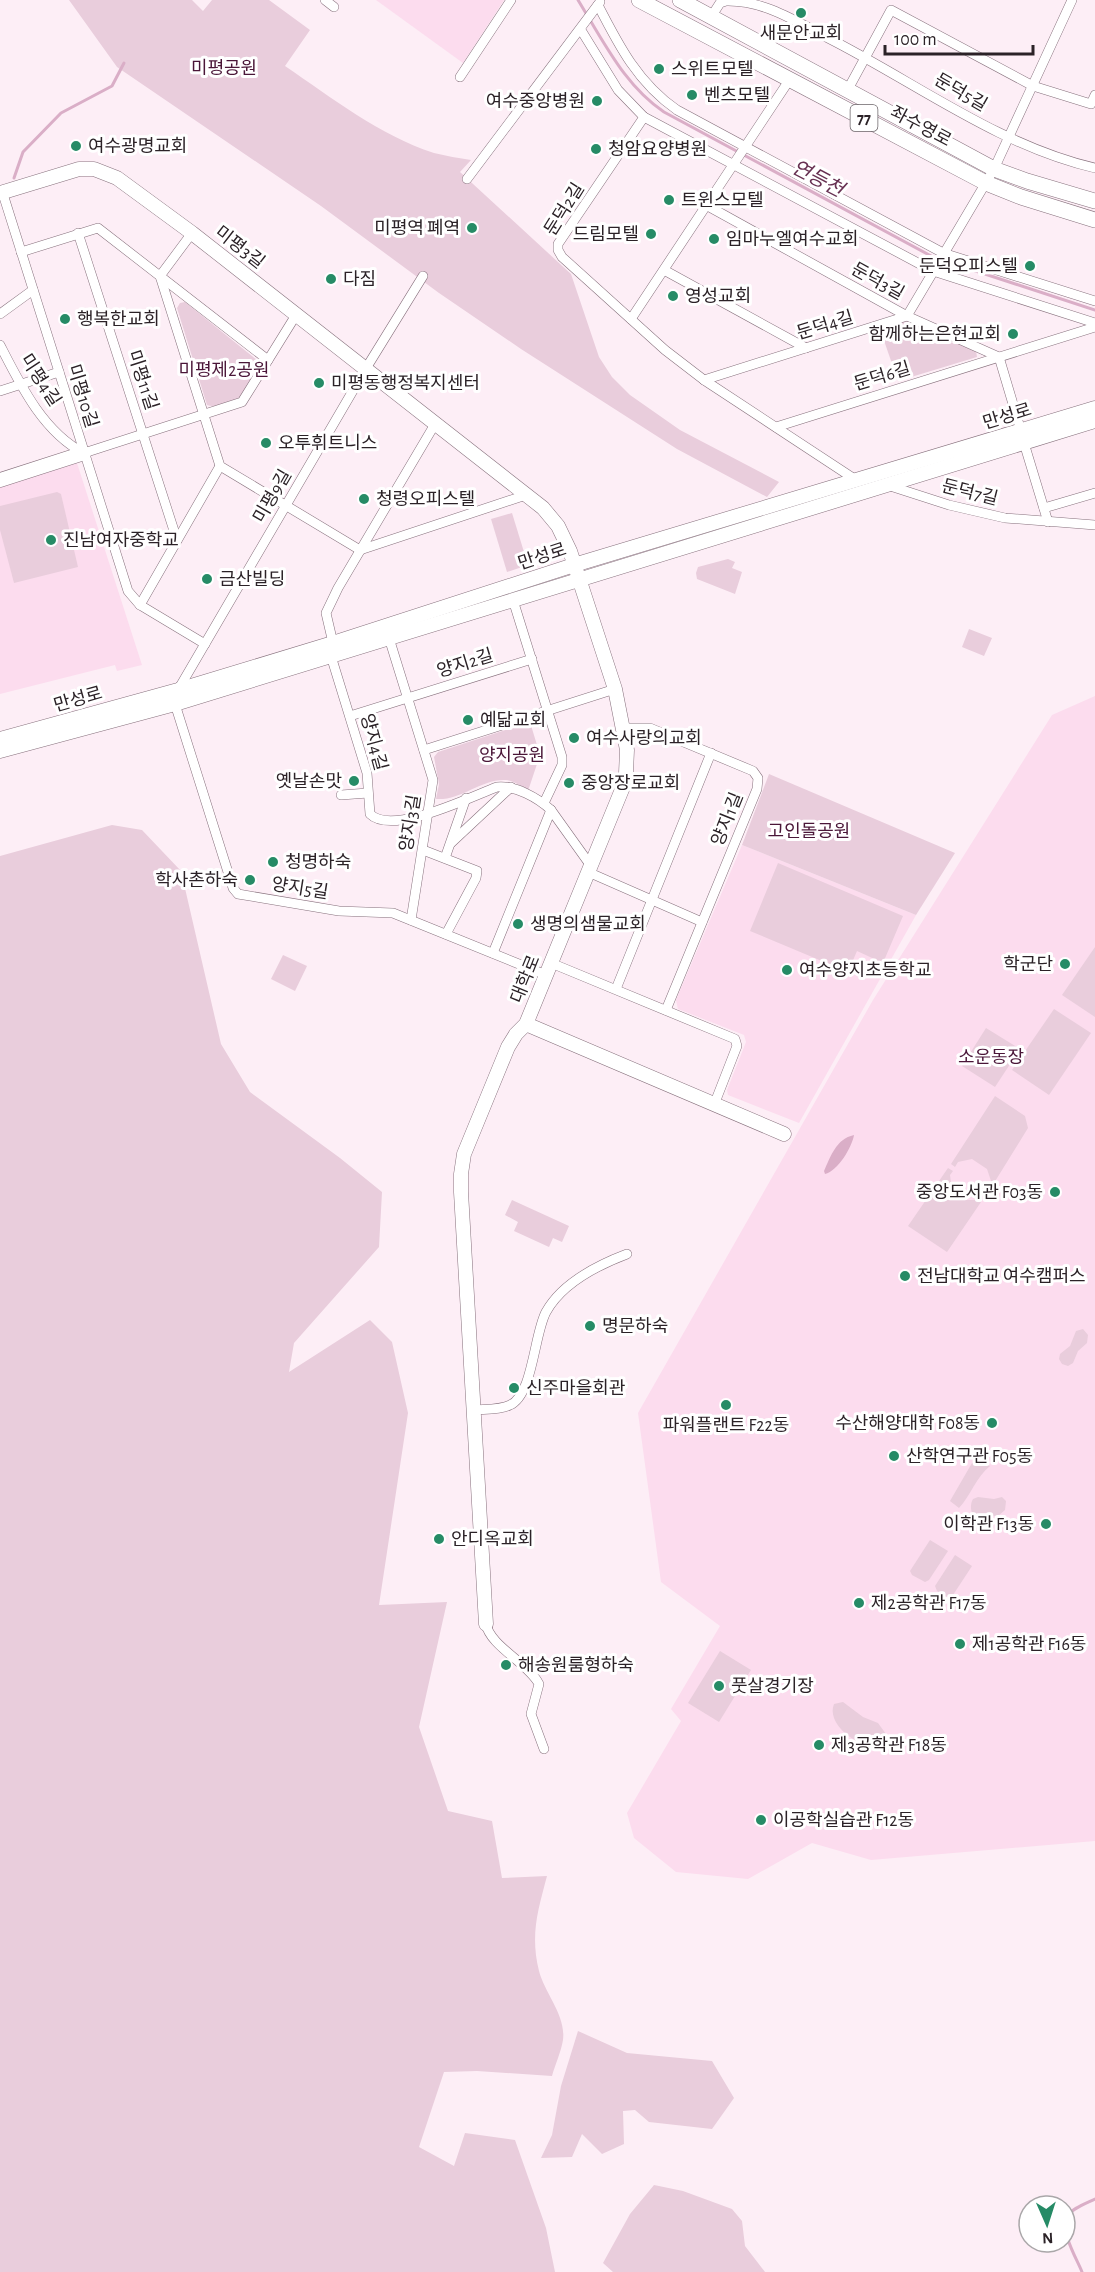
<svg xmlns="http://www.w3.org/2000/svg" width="1095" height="2272" viewBox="0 0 1095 2272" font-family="'Alegreya Sans','Noto Sans KR',sans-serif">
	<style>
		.built { fill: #fcdcee }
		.green { fill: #e9cddc }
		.water { fill: #daaec7 }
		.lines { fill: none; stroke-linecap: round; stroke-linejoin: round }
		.stream { stroke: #daaec7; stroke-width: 3 }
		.street-casing { stroke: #87717d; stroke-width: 10 }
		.secondary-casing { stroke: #87717d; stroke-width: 15 }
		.primary-casing { stroke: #87717d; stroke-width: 16 }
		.street { stroke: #fff; stroke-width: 9 }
		.secondary { stroke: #fff; stroke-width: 14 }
		.primary { stroke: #fff; stroke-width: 15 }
		.poi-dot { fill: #268b66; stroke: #fff; stroke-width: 2 }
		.labels { text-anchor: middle; stroke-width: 6; stroke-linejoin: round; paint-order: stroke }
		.shield { fill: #fff; stroke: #6b6468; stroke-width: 1.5 }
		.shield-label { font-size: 16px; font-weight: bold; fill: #2b2227 }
		.poi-label { font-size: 18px; fill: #2b2227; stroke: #fff; text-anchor: start }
		.park-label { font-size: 18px; fill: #4a1638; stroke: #fff }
		.street-label { font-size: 18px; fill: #2b2227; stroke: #fff }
		.water-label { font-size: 20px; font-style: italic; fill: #673152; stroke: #fff }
	</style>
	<rect width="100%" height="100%" fill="#fdeef6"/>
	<g class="built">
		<polygon points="376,0 504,0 463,63"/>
		<polygon points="77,463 142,665 117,671 115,665 0,694 0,486"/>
		<polygon points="1095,696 1095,1841 871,1860 812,1843 748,1879 676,1872 634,1838 627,1813 681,1721 671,1709 720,1626 661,1582 638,1413 873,1000 1052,715"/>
		<polygon points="742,845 916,915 799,1123 728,1095 727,1090 746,1042 744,1035 678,1009 676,1000"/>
	</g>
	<g class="green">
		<path d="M69,0h123l11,11 9,-11h57l41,30 -25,36c47,32 94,69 149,87 12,3 25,5 37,7l-11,12 111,102 28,83 13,20 18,18 50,35 99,52 -12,15 -90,-48 -156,-100 -82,-56 -118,-87 -204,-139z"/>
		<path d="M185,302l72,58c0,9 -11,33 -18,38 -7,5 -24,10 -32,7l-30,-97 3,-5z"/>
		<polygon points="906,320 976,351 977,357 898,381 880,329"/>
		<polygon points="57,492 61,494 78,567 14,583 0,530 0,506"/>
		<polygon points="512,513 528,565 507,572 491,519"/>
		<polygon points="728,559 735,562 732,568 742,572 735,594 697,579 696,573 698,567"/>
		<polygon points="969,629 992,638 984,656 962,647"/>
		<path d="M530,722l10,33 -12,36c-6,-4 -14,-10 -22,-11 -23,-2 -46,21 -70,19l3,-15 -5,-27 4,-5z"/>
		<polygon points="769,774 955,853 916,915 742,845"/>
		<path d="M112,825l30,5 39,41 40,173 29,48 90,66 42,34 -3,55 -85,96 -5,29 81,-52 22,22 16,71 -29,192 68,-3 -28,125 29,84 44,10 10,57 45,-2c-9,34 -17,59 -8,95 6,23 27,44 24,69 -2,12 -8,25 -11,36l-75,-5 -33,1 -25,75 35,19 11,-33 50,7 31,88 9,44h-555v-1416z"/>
		<polygon points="778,863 903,916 883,963 857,951 848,972 750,931"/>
		<polygon points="1095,947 1095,1017 1062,995"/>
		<polygon points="283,955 307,966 295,991 271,979"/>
		<polygon points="1054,1009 1091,1033 1049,1095 1012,1070"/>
		<polygon points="986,1028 1020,1049 995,1087 962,1066"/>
		<polygon points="995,1096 1025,1116 1028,1128 994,1183 991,1181 987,1169 972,1159 958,1162 955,1167 951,1164"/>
		<polygon points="948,1168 953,1171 950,1175 952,1190 966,1200 979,1200 981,1202 947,1252 908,1226"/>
		<polygon points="512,1200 569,1226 562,1242 553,1238 549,1247 514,1231 518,1222 505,1215"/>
		<polygon points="1083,1329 1088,1335 1087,1343 1078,1351 1073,1363 1068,1366 1062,1364 1059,1359 1060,1354 1070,1346 1076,1331"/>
		<path d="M979,1460l11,6c-14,11 -19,29 -31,42l-9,-7 22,-38z"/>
		<path d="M978,1497l16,2 8,-2 4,4 -1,9 -7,6 -23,1c-5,-4 -5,-13 -2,-18z"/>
		<polygon points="930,1540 948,1551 929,1580 925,1582 912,1575 910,1571"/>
		<polygon points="955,1555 972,1566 953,1595 949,1598 937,1591 935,1586"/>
		<polygon points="720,1651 751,1670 719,1722 688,1703"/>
		<path d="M843,1702l20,15 15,6 8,11 -3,10c-20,9 -58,-19 -49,-40z"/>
		<polygon points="578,2031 627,2053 712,2061 734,2098 712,2129 649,2122 635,2110 623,2111 624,2144 602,2154 582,2134 572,2157 541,2158 552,2135 561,2086"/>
		<polygon points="654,2185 683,2191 732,2209 742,2221 745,2246 765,2272 613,2272 603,2263 630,2214"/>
	</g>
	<path class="water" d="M854,1135c-2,12 -16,36 -29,39l-1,-3c7,-15 12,-32 30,-36z"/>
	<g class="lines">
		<g class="stream">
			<polyline points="578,0 587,15"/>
			<path d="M590,20c21,35 40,69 74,92l269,145 162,53"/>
			<polyline points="14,178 23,152 61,113 112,86 124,63"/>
			<path d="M1082,2272c-6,-15 -21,-38 -15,-55 3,-8 20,-14 28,-18"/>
		</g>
		<defs>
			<g id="street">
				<polyline points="325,0 334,7"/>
				<path d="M598,5c21,41 40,78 79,105l266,143 152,48"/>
				<path d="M711,17l9,-14 6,-2c38,-1 71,21 102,37 87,44 171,108 267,130"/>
				<polyline points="581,30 618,90 644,117 558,244 558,250 562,257 665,350 704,380 856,480"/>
				<polyline points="460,77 511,0"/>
				<polyline points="847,91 891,10 1033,86 1091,104 1095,95"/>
				<polyline points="644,117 933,271 1095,323"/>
				<polyline points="467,179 600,2"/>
				<polyline points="3,194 128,591 140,605 205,644"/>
				<polyline points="706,205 907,316 999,357 1021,431"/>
				<polyline points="78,233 177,540"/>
				<polyline points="21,252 98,228 268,360"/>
				<polyline points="664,270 806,348"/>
				<polyline points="160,276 220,466 360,550"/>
				<polyline points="160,276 192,233"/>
				<polyline points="423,276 365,370 178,690 175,704 233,888 238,894 339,911 393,913 546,975"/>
				<polyline points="0,314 33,290"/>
				<polyline points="631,319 790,79"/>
				<path d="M0,345c20,39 43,87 84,108l158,-51 54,-87"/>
				<polyline points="704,380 907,316 994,169 1072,0"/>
				<polyline points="0,391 59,372"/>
				<path d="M435,424l-97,164 -12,25 7,30 -2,13 36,117 3,41c22,22 100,-17 127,-27 18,-2 41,11 54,23l40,56"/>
				<polyline points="776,427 1095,327"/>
				<polyline points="1024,443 1048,522"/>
				<polyline points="887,485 949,505 1005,518 1095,525"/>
				<polyline points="1044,508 1095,493"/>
				<polyline points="360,550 526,495"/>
				<polyline points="513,600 562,757 562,765 544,803"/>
				<polyline points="140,605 220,466"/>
				<polyline points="389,638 433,780 411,920"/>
				<polyline points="350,716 532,659"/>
				<polyline points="624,728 650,728 753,771 758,778 757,789 666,1010"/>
				<polyline points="424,750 615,689"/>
				<polyline points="341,795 368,793"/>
				<polyline points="451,843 511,787"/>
				<polyline points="423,850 477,871 476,878 446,934"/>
				<polyline points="445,858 466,798"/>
				<polyline points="588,872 702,922"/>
				<polyline points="493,953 551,810"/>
				<polyline points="551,963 735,1039 737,1046 714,1105"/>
				<polyline points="616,989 711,753"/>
				<path d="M474,1410c12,-1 26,0 36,-5 23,-10 24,-71 36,-93 16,-29 52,-47 81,-58"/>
				<path d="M486,1624c4,22 42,39 53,60l-8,30 13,35"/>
			</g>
			<g id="secondary">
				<polyline points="0,193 79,169 94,169 117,178 192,233 543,508 558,526 570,551 615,689 627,750 626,773 623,787 526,1024 516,1034 508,1047 464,1154 461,1174 461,1192 486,1624"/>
				<polyline points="0,480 84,453"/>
				<polyline points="0,739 178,690 333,643 574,565 1095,408"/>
				<polyline points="0,751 175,704 1095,421"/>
				<polyline points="526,1024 784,1134"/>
			</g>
			<g id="primary">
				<polyline points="639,0 986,183 1021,197 1095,220"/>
				<polyline points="680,0 994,169 1027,181 1095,201"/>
			</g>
		</defs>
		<use href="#street" class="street-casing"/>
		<use href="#secondary" class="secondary-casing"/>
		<use href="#primary" class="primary-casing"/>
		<use href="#street" class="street"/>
		<use href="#secondary" class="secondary"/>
		<use href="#primary" class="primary"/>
	</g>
	<g class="poi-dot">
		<circle cx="801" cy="13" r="6"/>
		<circle cx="659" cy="69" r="6"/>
		<circle cx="692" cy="95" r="6"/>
		<circle cx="597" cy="101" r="6"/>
		<circle cx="76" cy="146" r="6"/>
		<circle cx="596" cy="149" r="6"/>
		<circle cx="669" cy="200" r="6"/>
		<circle cx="472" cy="228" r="6"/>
		<circle cx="651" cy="234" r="6"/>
		<circle cx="714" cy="239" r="6"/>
		<circle cx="1030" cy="266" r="6"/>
		<circle cx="331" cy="279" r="6"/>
		<circle cx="673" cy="296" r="6"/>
		<circle cx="65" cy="319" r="6"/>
		<circle cx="1013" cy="334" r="6"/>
		<circle cx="319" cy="383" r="6"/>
		<circle cx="266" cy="443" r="6"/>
		<circle cx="364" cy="499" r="6"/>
		<circle cx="51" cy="540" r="6"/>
		<circle cx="207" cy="579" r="6"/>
		<circle cx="468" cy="720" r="6"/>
		<circle cx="574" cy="738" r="6"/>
		<circle cx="354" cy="781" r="6"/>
		<circle cx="569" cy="783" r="6"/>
		<circle cx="273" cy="862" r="6"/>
		<circle cx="250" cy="880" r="6"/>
		<circle cx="518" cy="924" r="6"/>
		<circle cx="1065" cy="964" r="6"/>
		<circle cx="787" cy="970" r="6"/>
		<circle cx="1055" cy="1192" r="6"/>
		<circle cx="905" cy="1276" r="6"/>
		<circle cx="590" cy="1326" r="6"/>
		<circle cx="514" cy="1388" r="6"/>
		<circle cx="726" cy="1405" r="6"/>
		<circle cx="992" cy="1423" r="6"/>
		<circle cx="894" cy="1456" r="6"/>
		<circle cx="1046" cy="1524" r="6"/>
		<circle cx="439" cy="1539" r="6"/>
		<circle cx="859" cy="1603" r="6"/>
		<circle cx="960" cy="1644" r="6"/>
		<circle cx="506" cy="1665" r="6"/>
		<circle cx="719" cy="1686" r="6"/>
		<circle cx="819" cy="1745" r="6"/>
		<circle cx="761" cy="1820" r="6"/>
	</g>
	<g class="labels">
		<rect class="shield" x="850.5" y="105" width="27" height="26" rx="4.5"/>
		<g class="shield-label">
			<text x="864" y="124">77</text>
		</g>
		<g class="poi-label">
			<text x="801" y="39" text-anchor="middle">새문안교회</text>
			<text x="671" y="75">스위트모텔</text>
			<text x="704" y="101">벤츠모텔</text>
			<text x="585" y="107" text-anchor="end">여수중앙병원</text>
			<text x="88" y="152">여수광명교회</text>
			<text x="608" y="155">청암요양병원</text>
			<text x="681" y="206">트윈스모텔</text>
			<text x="460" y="234" text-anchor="end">미평역 폐역</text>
			<text x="639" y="240" text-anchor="end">드림모텔</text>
			<text x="726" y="245">임마누엘여수교회</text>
			<text x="1018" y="272" text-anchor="end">둔덕오피스텔</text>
			<text x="343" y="285">다짐</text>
			<text x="685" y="302">영성교회</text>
			<text x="77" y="325">행복한교회</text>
			<text x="1001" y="340" text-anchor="end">함께하는은현교회</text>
			<text x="331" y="389">미평동행정복지센터</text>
			<text x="278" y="449">오투휘트니스</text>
			<text x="376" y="505">청령오피스텔</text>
			<text x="63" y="546">진남여자중학교</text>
			<text x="219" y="585">금산빌딩</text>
			<text x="480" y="726">예닮교회</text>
			<text x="586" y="744">여수사랑의교회</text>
			<text x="342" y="787" text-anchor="end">옛날손맛</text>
			<text x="581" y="789">중앙장로교회</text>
			<text x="285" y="868">청명하숙</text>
			<text x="238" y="886" text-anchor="end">학사촌하숙</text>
			<text x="530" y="930">생명의샘물교회</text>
			<text x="1053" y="970" text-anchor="end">학군단</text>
			<text x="799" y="976">여수양지초등학교</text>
			<text x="1043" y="1198" text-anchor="end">중앙도서관 F03동</text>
			<text x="917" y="1282">전남대학교 여수캠퍼스</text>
			<text x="602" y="1332">명문하숙</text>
			<text x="526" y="1394">신주마을회관</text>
			<text x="980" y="1429" text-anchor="end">수산해양대학 F08동</text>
			<text x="726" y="1431" text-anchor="middle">파워플랜트 F22동</text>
			<text x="906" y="1462">산학연구관 F05동</text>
			<text x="1034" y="1530" text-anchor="end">이학관 F13동</text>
			<text x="451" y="1545">안디옥교회</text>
			<text x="871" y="1609">제2공학관 F17동</text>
			<text x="972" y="1650">제1공학관 F16동</text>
			<text x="518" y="1671">해송원룸형하숙</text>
			<text x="731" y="1692">풋살경기장</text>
			<text x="831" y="1751">제3공학관 F18동</text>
			<text x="773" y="1826">이공학실습관 F12동</text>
		</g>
		<g class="park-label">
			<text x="224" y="74">미평공원</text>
			<text x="224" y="376">미평제2공원</text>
			<text x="512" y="761">양지공원</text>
			<text x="809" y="837">고인돌공원</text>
			<text x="991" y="1063">소운동장</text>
		</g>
		<g class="street-label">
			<text transform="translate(961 92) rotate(30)" y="6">둔덕5길</text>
			<text transform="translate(921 126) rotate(28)" y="6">좌수영로</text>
			<text transform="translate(564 209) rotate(-58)" y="6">둔덕2길</text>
			<text transform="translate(240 247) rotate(38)" y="6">미평3길</text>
			<text transform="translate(878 281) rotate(29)" y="6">둔덕3길</text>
			<text transform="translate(825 325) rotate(-17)" y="6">둔덕4길</text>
			<text transform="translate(882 376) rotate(-17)" y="6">둔덕6길</text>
			<text transform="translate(41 380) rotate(57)" y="6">미평4길</text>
			<text transform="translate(143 380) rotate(72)" y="6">미평11길</text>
			<text transform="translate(83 396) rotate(73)" y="6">미평10길</text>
			<text transform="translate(1007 416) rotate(-17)" y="6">만성로</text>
			<text transform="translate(970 492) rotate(14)" y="6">둔덕7길</text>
			<text transform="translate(272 496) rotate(-60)" y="6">미평9길</text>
			<text transform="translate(542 556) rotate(-18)" y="6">만성로</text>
			<text transform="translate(465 663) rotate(-17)" y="6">양지2길</text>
			<text transform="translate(78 699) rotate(-16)" y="6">만성로</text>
			<text transform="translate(374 742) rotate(75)" y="6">양지4길</text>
			<text transform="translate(727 819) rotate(-68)" y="6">양지1길</text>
			<text transform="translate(410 823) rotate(-81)" y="6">양지3길</text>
			<text transform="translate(300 888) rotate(9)" y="6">양지5길</text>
			<text transform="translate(525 979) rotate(-68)" y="6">대학로</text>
		</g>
		<g class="water-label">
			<text transform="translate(818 178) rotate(28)" y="7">연등천</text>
		</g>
	</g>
	<g transform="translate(1047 2224) rotate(177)"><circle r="28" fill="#ffffff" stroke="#aaa7a9" stroke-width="1.5"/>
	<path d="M0-4.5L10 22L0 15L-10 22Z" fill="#268b66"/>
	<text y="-9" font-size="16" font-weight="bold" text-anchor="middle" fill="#2b2227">N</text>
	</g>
	<path d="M885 45v9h148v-9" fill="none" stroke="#2b2227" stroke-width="3"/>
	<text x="894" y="45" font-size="18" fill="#2b2227" stroke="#ffffff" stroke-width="4.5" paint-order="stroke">100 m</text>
</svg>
